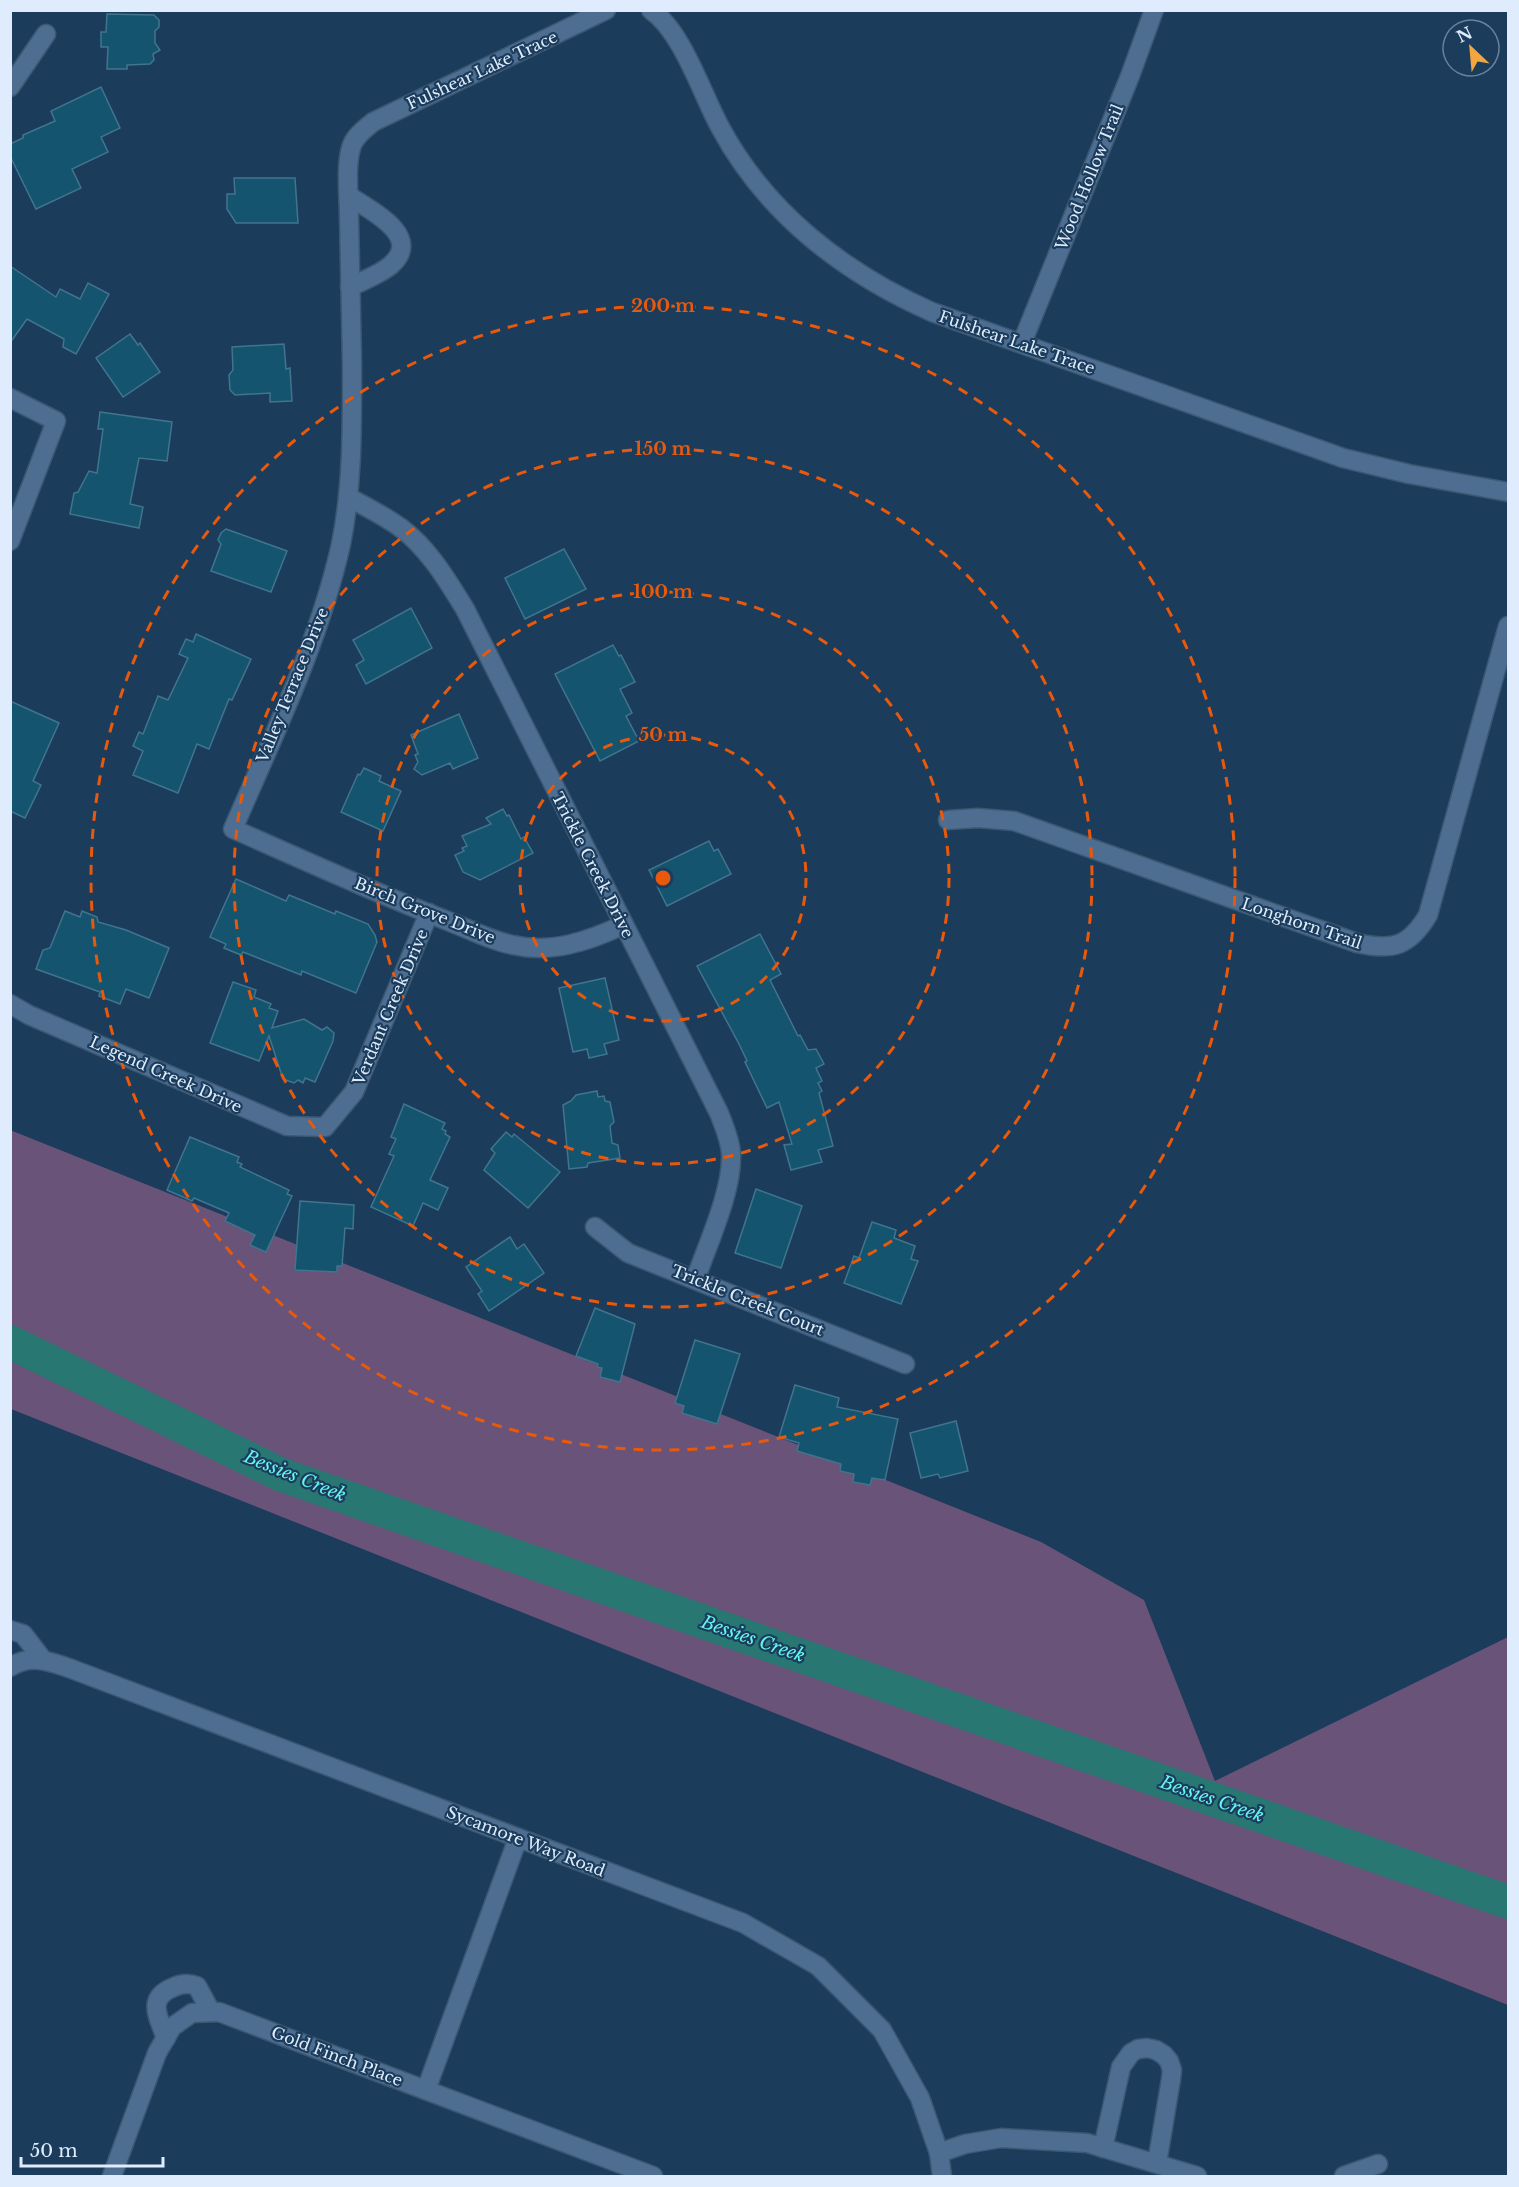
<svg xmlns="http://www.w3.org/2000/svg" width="1519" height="2187" viewBox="0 0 1519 2187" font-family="'Libre Baskerville',serif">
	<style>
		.green { fill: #695379 }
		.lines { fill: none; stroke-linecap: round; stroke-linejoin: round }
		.river { stroke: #297773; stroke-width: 34 }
		.building { fill: #15546e; stroke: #41748d; stroke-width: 1.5 }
		.minor-casing { stroke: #3b5771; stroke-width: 21 }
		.minor { stroke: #4d6e91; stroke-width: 18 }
		.ring { fill: none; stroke: #e8590c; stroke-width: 3; stroke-dasharray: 10 8 }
		.labels { text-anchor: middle; stroke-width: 4.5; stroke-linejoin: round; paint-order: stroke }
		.street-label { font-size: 16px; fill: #deecfd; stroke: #1c3c5c }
		.water-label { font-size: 18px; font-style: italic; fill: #65f5ee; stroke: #1c3c5c }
		.centre { fill: #e8590c; stroke: #1c3c5c; stroke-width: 3 }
		.ring-label { font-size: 18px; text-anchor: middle; font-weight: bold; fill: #e8590c; stroke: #1c3c5c; stroke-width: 4.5; stroke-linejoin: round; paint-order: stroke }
	</style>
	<rect width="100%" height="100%" fill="#1c3c5c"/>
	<polygon class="green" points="10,1130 1041,1542 1144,1600 1215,1781 1508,1637 1508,2005 11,1409"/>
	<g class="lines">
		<polyline class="river" points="10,1342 282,1475 1508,1902"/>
	</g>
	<g class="building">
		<polygon points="107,14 154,15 159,20 159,27 155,31 155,43 160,50 153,54 154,60 150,64 127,65 127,69 107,69 108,47 101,47 101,32 106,32"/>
		<polygon points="101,87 120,128 101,137 108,152 72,169 81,188 36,209 10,156 10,144 23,138 23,135 55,121 51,111"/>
		<polygon points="234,178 295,178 298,223 236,223 227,209 227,194 235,194"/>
		<polygon points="10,266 56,297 60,289 80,299 88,283 109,294 76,354 63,347 64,339 27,319 10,343"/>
		<polygon points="130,334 138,345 140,343 160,372 123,397 96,358"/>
		<polygon points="284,344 286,369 290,368 292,401 270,402 270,393 235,395 230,390 229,375 233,370 232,347"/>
		<polygon points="100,412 172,422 167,461 139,458 130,504 143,507 139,528 70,514 74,493 78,492 89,471 97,473 103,429 98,429"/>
		<polygon points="226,529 287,551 271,592 211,571 221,544 218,540 221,533"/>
		<polygon points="564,549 586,589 525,619 505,578"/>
		<polygon points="411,608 432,648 366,684 356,665 364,660 353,640"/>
		<polygon points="196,634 251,659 232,700 229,699 209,749 197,744 178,793 133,775 143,751 133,746 139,732 143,734 158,696 168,700 188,658 179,654 186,639 193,642"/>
		<polygon points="613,645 619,656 621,655 635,682 620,689 632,713 626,716 639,741 600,761 555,674"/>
		<polygon points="10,701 59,723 33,781 41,785 25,818 10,811"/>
		<polygon points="459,714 478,758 453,769 450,763 422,775 414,769 418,762 415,755 418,754 411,735"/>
		<polygon points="364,768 381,776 379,781 401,791 383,831 341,812 358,774 360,775"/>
		<polygon points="503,809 507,816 509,815 521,839 524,837 533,853 480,880 463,872 455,855 464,851 462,848 467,846 462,836 491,824 486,818"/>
		<polygon points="709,841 714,851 718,849 731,874 667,906 649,870"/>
		<polygon points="236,879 286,901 289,895 335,914 336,911 368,924 375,935 377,942 356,993 302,971 301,975 243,952 241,955 224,948 226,944 210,937"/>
		<polygon points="65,911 80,917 82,911 97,917 98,922 126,930 169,948 149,998 126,989 120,1004 99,996 100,992 36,969 43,950 50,948"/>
		<polygon points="760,934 781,974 770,980 798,1036 800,1035 808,1050 816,1049 824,1064 816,1068 822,1081 818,1083 822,1091 819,1093 833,1146 818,1150 822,1162 791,1170 784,1145 792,1144 779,1102 767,1108 745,1062 747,1061 739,1044 697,966"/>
		<polygon points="605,978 619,1040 604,1044 607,1054 589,1058 587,1049 573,1052 559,988"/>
		<polygon points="233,982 256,990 254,997 271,1004 269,1008 278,1011 272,1028 304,1019 322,1030 327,1027 334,1033 333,1041 315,1082 305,1078 303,1083 298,1080 294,1083 283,1079 269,1036 259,1061 210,1043"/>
		<polygon points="597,1091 598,1097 604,1096 605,1101 610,1102 614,1122 610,1126 612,1143 618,1145 620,1158 588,1163 587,1167 569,1169 563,1105 571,1101 576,1095"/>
		<polygon points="404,1104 445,1123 442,1129 446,1131 445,1134 450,1137 430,1180 448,1188 438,1210 423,1203 413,1226 371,1207 394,1156 389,1154 396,1139 391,1137"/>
		<polygon points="506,1132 512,1137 514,1134 560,1172 528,1208 484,1170 495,1153 491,1149"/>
		<polygon points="190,1137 239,1157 237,1162 242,1164 240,1167 289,1190 287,1194 292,1196 266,1252 250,1245 255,1235 225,1221 229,1213 194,1198 192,1201 167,1190"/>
		<polygon points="756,1189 802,1206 781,1268 735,1253"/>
		<polygon points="300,1201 354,1205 353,1229 345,1228 342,1266 337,1266 337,1272 295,1270"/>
		<polygon points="872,1222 896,1230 894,1238 915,1246 911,1259 918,1261 901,1304 844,1283 854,1256 859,1258"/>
		<polygon points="510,1237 517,1249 524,1244 544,1273 489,1311 478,1294 482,1291 466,1267"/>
		<polygon points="595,1308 635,1324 620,1382 600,1377 602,1368 597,1367 598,1364 576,1356"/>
		<polygon points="695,1340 740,1354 717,1424 682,1413 684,1406 675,1403"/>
		<polygon points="795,1385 839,1398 837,1407 898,1419 885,1480 872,1478 870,1485 853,1482 854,1474 840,1471 841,1464 797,1451 799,1443 779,1437"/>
		<polygon points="956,1421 968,1471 940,1478 938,1474 921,1478 910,1433"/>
	</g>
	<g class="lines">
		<defs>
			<g id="minor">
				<path d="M606,10l-233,112c-7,6 -17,13 -21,23 -7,19 -3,52 -3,72 1,49 2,97 3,146 0,61 1,121 -11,181 -22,99 -68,192 -108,285 71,31 142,64 215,92 21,8 43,20 65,24 38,9 76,-4 110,-20"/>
				<path d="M651,10c31,21 51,84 69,117 46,86 124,146 212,185l411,146 66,16 99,18"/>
				<polyline points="10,87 46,34"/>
				<path d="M349,196c19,13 74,39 43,68 -9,9 -30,17 -42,23"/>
				<polyline points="1022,343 1130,76 1154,10"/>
				<polyline points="10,398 56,421 10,541"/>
				<path d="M348,497c18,10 37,19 53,31 28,21 46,52 64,81l254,504c5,13 11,26 12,40 2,37 -23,90 -35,125"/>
				<path d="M948,820l30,-2 36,3 343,122c35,8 52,4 71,-28l80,-289"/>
				<polyline points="10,1004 29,1015 287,1126 325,1127 354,1092 429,913"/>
				<polyline points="595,1227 628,1253 905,1364"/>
				<polyline points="10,1630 23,1634 43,1660"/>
				<path d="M10,1667c20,-13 39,-6 59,1l674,255 75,43 64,64 38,68 19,55 3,23"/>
				<path d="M166,2038c-8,-22 -20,-40 8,-51 8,-4 15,-4 23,-1l14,26"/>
				<polyline points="426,2090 518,1838"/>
				<polyline points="1103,2148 1121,2067 1131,2053 1138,2049 1147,2048 1156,2050 1164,2055 1169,2061 1172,2070 1171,2079 1157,2163"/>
				<polyline points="939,2153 965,2144 1001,2138 1087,2143 1197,2176"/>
				<polyline points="112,2176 157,2053 172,2027 192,2013 219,2012 653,2176"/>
				<polyline points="1344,2176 1378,2164"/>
			</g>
		</defs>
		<use href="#minor" class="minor-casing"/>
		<use href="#minor" class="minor"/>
	</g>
	<g class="ring">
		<circle cx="663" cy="878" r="143"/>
		<circle cx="663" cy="878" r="286"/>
		<circle cx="663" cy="878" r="429"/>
		<circle cx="663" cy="878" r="572"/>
	</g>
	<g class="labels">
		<g class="street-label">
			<text transform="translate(482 70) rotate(-25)" y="6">Fulshear Lake Trace</text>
			<text transform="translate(1089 177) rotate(-68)" y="6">Wood Hollow Trail</text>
			<text transform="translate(1017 342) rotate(19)" y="6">Fulshear Lake Trace</text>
			<text transform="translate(292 685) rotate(-68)" y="6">Valley Terrace Drive</text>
			<text transform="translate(593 865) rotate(63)" y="6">Trickle Creek Drive</text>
			<text transform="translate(425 910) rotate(22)" y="6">Birch Grove Drive</text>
			<text transform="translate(1302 923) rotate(19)" y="6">Longhorn Trail</text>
			<text transform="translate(390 1007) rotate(-67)" y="6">Verdant Creek Drive</text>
			<text transform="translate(166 1074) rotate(24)" y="6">Legend Creek Drive</text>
			<text transform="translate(748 1300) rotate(22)" y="6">Trickle Creek Court</text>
			<text transform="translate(526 1841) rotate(21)" y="6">Sycamore Way Road</text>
			<text transform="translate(337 2056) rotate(21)" y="6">Gold Finch Place</text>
		</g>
		<g class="water-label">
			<text transform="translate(295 1476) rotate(22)" y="6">Bessies Creek</text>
			<text transform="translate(753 1639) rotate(19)" y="6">Bessies Creek</text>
			<text transform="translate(1212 1799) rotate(19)" y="6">Bessies Creek</text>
		</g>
	</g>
	<circle cx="663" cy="878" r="9" class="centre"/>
	<g class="ring-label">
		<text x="663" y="312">200 m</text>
		<text x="663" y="455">150 m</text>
		<text x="663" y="598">100 m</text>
		<text x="663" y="741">50 m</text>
	</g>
	<rect width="1519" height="2187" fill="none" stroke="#deecfd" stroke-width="24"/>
	<g transform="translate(1471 48) rotate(334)"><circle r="28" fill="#1c3c5c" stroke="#6a829c" stroke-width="1.5"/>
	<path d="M0-4.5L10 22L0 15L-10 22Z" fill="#f1a63f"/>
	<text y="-9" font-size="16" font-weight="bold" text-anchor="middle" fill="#deecfd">N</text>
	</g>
	<path d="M21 2157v9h142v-9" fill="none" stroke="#deecfd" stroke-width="3"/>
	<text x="30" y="2157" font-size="18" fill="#deecfd" stroke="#1c3c5c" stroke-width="4.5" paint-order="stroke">50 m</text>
</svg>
